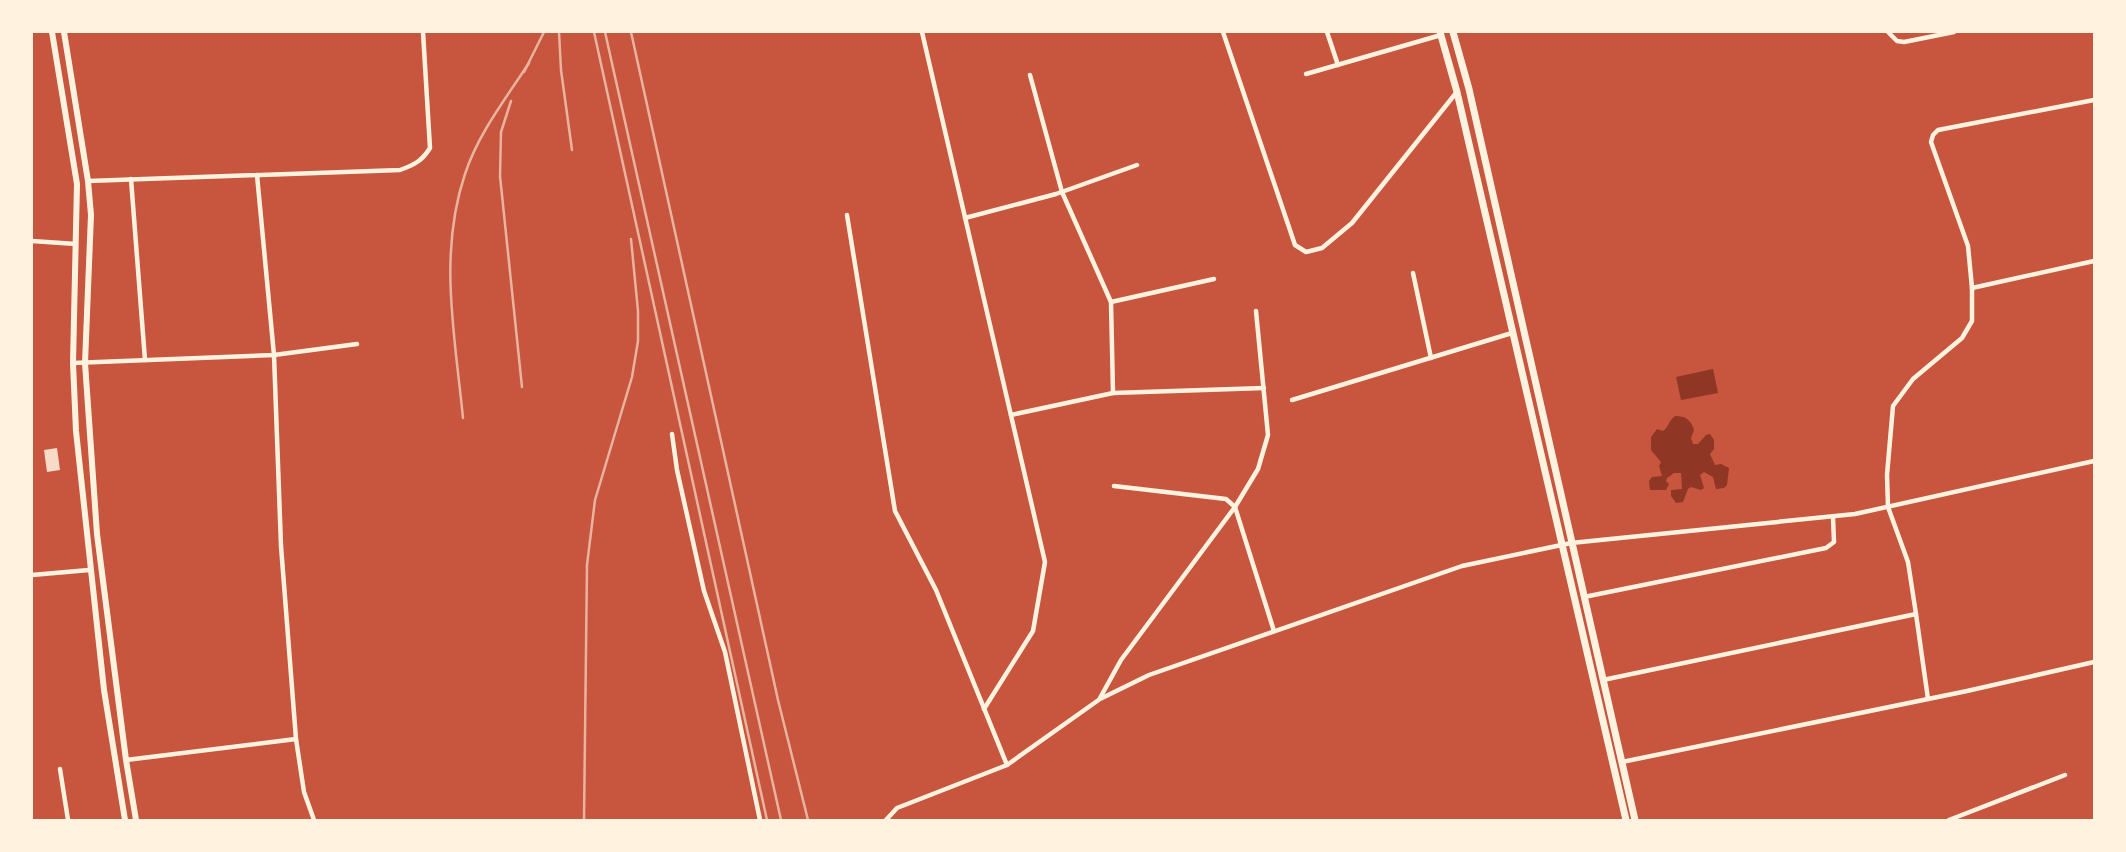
<svg xmlns="http://www.w3.org/2000/svg" width="2126" height="852" viewBox="0 0 2126 852" font-family="Commissioner,sans-serif">
	<style>
		.water { fill: #8f3625 }
		.building { fill: #f7dbc8 }
		.lines { fill: none; stroke-linecap: round; stroke-linejoin: round }
		.minor { stroke: #fff3e0; stroke-width: 4.5 }
		.secondary { stroke: #fff3e0; stroke-width: 6 }
		.primary { stroke: #fff3e0; stroke-width: 7 }
		.rail { stroke: #e9b49f; stroke-width: 2.5 }
	</style>
	<rect width="100%" height="100%" fill="#c8553d"/>
	<g class="water">
		<polygon points="1713,369 1718,393 1681,400 1676,377"/>
		<path d="M1675,416c11,0 16,4 19,14l-3,8 2,6h5l8,-9 4,-1 4,6v9l-4,5 5,11 6,-1 8,4 -2,17 -3,3 -8,1 -3,-12 -9,-5 -4,3 4,13 -3,2 -10,-3 -3,2 -5,13 -7,1 -5,-7v-6l11,-1 -1,-16h-7l-7,5 -1,3 3,3 -3,6h-16l-1,-9 3,-4 10,-1 -3,-10 2,-4 -10,-12v-13l6,-8 6,2c6,-4 5,-10 12,-15z"/>
	</g>
	<polygon class="building" points="57,448 60,470 47,472 44,450"/>
	<g class="lines">
		<g class="minor">
			<polyline points="922,32 1045,562 1033,631 984,709"/>
			<polyline points="1223,32 1295,245 1306,252 1322,248 1352,223 1456,93"/>
			<polyline points="1327,32 1338,65"/>
			<polyline points="1888,32 1897,41 1904,42 1954,32"/>
			<polyline points="1306,74 1441,35"/>
			<polyline points="1030,75 1062,192 1111,302 1113,393"/>
			<polyline points="257,175 274,355 281,546 296,739 304,792 314,820"/>
			<polyline points="131,179 145,360"/>
			<path d="M88,181l312,-11c14,-5 22,-9 30,-22l-7,-116"/>
			<polyline points="847,215 895,511 936,590 1007,765"/>
			<polyline points="965,218 1056,194 1137,165"/>
			<polyline points="32,241 76,244"/>
			<polyline points="1413,273 1431,358"/>
			<polyline points="1972,288 2094,261"/>
			<polyline points="1111,302 1214,279"/>
			<polyline points="73,363 274,355 357,344"/>
			<polyline points="1292,400 1512,333"/>
			<polyline points="1011,415 1113,393 1264,388"/>
			<polyline points="672,434 677,470 704,591 725,652 760,820"/>
			<polyline points="1114,486 1226,499 1235,507 1274,631"/>
			<polyline points="32,575 89,570"/>
			<polyline points="1584,597 1826,548 1834,542 1833,517"/>
			<polyline points="1916,614 1928,699"/>
			<polyline points="1603,680 1916,614 1908,562 1888,507 1887,475 1893,406 1913,379 1962,338 1972,321 1972,288 1968,246 1931,142 1933,135 1938,130 2094,100"/>
			<polyline points="1100,698 1121,660 1235,507 1258,469 1268,435 1256,311"/>
			<polyline points="126,760 296,739"/>
			<polyline points="1622,762 1967,691 2094,662"/>
			<polyline points="60,769 68,820"/>
			<polyline points="886,820 897,808 1007,765 1100,699 1149,675 1462,566 1571,543 1855,514 2094,461"/>
			<polyline points="1949,820 2065,775"/>
		</g>
		<g class="secondary">
			<polyline points="52,32 77,184 73,363 76,431 104,690 125,820"/>
			<polyline points="64,32 88,181 91,215 85,363 97,534 126,760 136,820"/>
		</g>
		<g class="primary">
			<polyline points="1440,32 1457,92 1626,820"/>
			<polyline points="1453,32 1469,89 1635,820"/>
		</g>
		<g class="rail">
			<polyline points="559,32 561,70 572,150"/>
			<polyline points="594,32 767,820"/>
			<polyline points="605,32 781,820"/>
			<polyline points="631,32 778,700 808,820"/>
			<polyline points="524,72 544,32"/>
			<polyline points="511,101 501,132 500,176 522,387"/>
			<path d="M463,418c-8,-82 -25,-164 2,-244 13,-40 41,-76 64,-111"/>
			<polyline points="584,820 587,565 595,500 632,377 638,341 638,311 631,239"/>
		</g>
	</g>
	<rect width="2126" height="852" fill="none" stroke="#fff3e0" stroke-width="66"/>
</svg>
